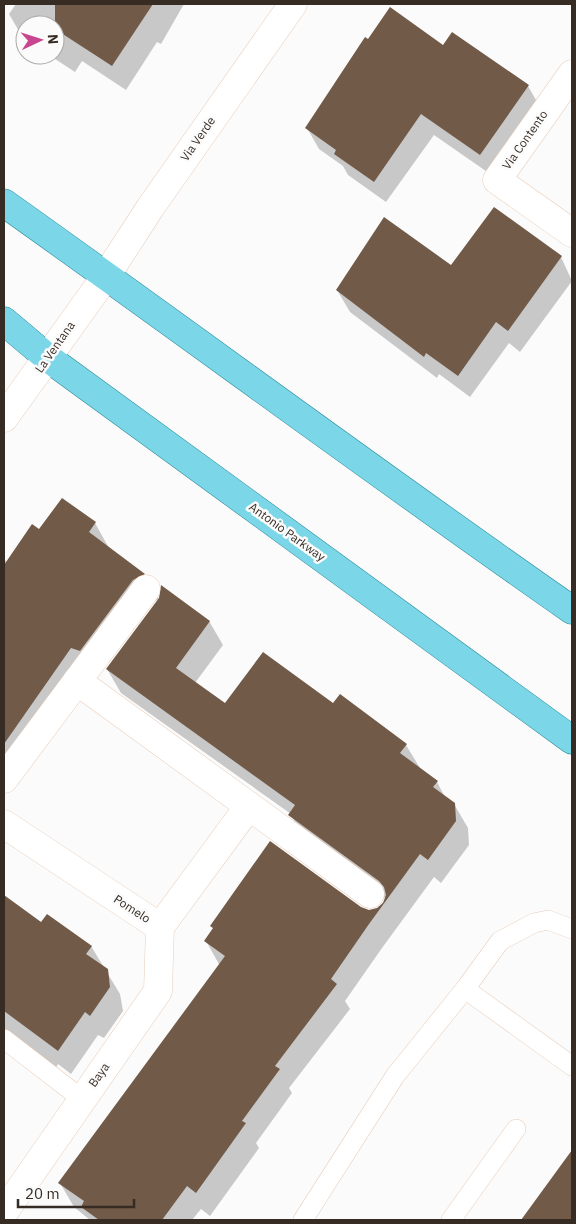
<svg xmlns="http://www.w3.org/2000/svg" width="576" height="1224" viewBox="0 0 576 1224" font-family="'IBM Plex Sans',sans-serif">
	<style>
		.shadow { fill: #0003 }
		.building { fill: #725a48 }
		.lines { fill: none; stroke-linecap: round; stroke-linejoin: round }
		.service-casing { stroke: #e9cdb8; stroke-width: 20 }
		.minor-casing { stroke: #e9cdb8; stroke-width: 29 }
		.primary-casing { stroke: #2a8998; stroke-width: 29 }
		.service { stroke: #fff; stroke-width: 19 }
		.minor { stroke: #fff; stroke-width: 28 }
		.primary { stroke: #7bd6e7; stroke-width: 28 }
		.labels { text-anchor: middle; stroke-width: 5; stroke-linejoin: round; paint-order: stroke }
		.street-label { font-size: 12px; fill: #372c24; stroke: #fbfbfb }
	</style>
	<rect width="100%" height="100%" fill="#fbfbfb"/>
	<g class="shadow">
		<polygon points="16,4 184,4 161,44 157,42 126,90 82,61 75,72 49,55 55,55 55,25 25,25 25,39 23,38 9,14"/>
		<polygon points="368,41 443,47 528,86 540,107 493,176 434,135 386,202 348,175 343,166 319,149 307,128"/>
		<polygon points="561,257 572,281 520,352 509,343 470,397 439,374 437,378 350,312 337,290 452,267"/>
		<polygon points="95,523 109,548 145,575 159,599 148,605 4,772 4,559 7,562 40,531"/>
		<polygon points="209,621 223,645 195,683 225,705 333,705 406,745 420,768 437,782 446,799 454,804 468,828 469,845 441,883 434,877 382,948 345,1001 350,1009 289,1088 292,1093 256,1143 259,1148 210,1216 201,1209 192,1220 90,1220 74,1207 60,1183 220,966 206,941 214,930 212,926 361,908 369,911 377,909 386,899 303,839 291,814 121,693 107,669"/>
		<polygon points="10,901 41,924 91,946 120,994 123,1011 104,1038 98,1035 71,1074 58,1064 56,1068 4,1030 4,910"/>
		<polygon points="571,1154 572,1220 522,1220"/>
	</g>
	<g class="building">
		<polygon points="55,4 153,4 112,66 55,29"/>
		<polygon points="390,7 443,45 452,32 529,85 480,155 421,114 374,182 334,154 336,150 305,128 365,37 368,39"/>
		<polygon points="494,207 562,256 508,331 496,322 458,376 426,353 424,357 336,290 384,217 451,265"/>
		<polygon points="62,498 96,522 89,532 145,574 133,580 80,651 71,648 4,744 4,565 32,524 39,529"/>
		<polygon points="161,585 210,621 176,668 225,703 263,652 333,703 340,694 407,744 400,753 438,781 433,787 455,803 456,821 428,860 420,854 369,924 331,979 337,984 275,1066 280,1069 242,1121 246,1123 196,1193 187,1186 162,1220 99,1220 81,1207 84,1201 58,1183 225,956 204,941 213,928 210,926 270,841 361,907 369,910 377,908 383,903 386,895 384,887 379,881 288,815 295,805 106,669 159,598"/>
		<polygon points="4,895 41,922 47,914 92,946 86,954 108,969 110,987 90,1016 85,1012 58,1051 4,1011"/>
		<polygon points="572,1150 572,1220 521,1220"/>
	</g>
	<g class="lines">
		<defs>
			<g id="service">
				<polyline points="465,989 572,1066"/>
				<polyline points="4,1039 82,1099"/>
				<polyline points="303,1220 395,1076 465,989 500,941 534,923 548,920 572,929"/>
				<polyline points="451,1220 516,1129"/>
			</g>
			<g id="minor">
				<polyline points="572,74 497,180 572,233"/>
				<polyline points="4,418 106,276 150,208 293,4"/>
				<polyline points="77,681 370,894"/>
				<polyline points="4,779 146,589"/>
				<polyline points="4,824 160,927"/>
				<polyline points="160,927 249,806"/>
				<polyline points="4,1212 158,991 160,927"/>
			</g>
			<g id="primary">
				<path d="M4,203c190,135 377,274 568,407"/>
				<polyline points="4,321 48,358 572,740"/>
			</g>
		</defs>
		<use href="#service" class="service-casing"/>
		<use href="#minor" class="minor-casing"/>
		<use href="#primary" class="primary-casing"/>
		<use href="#service" class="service"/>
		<use href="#minor" class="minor"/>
		<use href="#primary" class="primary"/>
	</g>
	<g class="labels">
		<g class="street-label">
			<text transform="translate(198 139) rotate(-55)" y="4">Via Verde</text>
			<text transform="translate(525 140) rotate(-55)" y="4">Via Contento</text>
			<text transform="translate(55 347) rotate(-55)" y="4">La Ventana</text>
			<text transform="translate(287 532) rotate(36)" y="4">Antonio Parkway</text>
			<text transform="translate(132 909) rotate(33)" y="4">Pomelo</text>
			<text transform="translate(99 1075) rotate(-55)" y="4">Baya</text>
		</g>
	</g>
	<rect width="576" height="1224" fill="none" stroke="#372c24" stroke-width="10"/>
	<g transform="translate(40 40) rotate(86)"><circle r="24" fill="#fbfbfb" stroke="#ada8a5"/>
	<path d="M0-4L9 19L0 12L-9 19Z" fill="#c8468f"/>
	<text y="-8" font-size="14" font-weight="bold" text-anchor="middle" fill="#372c24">N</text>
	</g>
	<path d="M18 1199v8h116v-8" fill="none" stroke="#372c24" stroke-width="2.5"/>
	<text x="25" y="1199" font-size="15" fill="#372c24" stroke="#fbfbfb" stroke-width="4" paint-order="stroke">20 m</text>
</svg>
